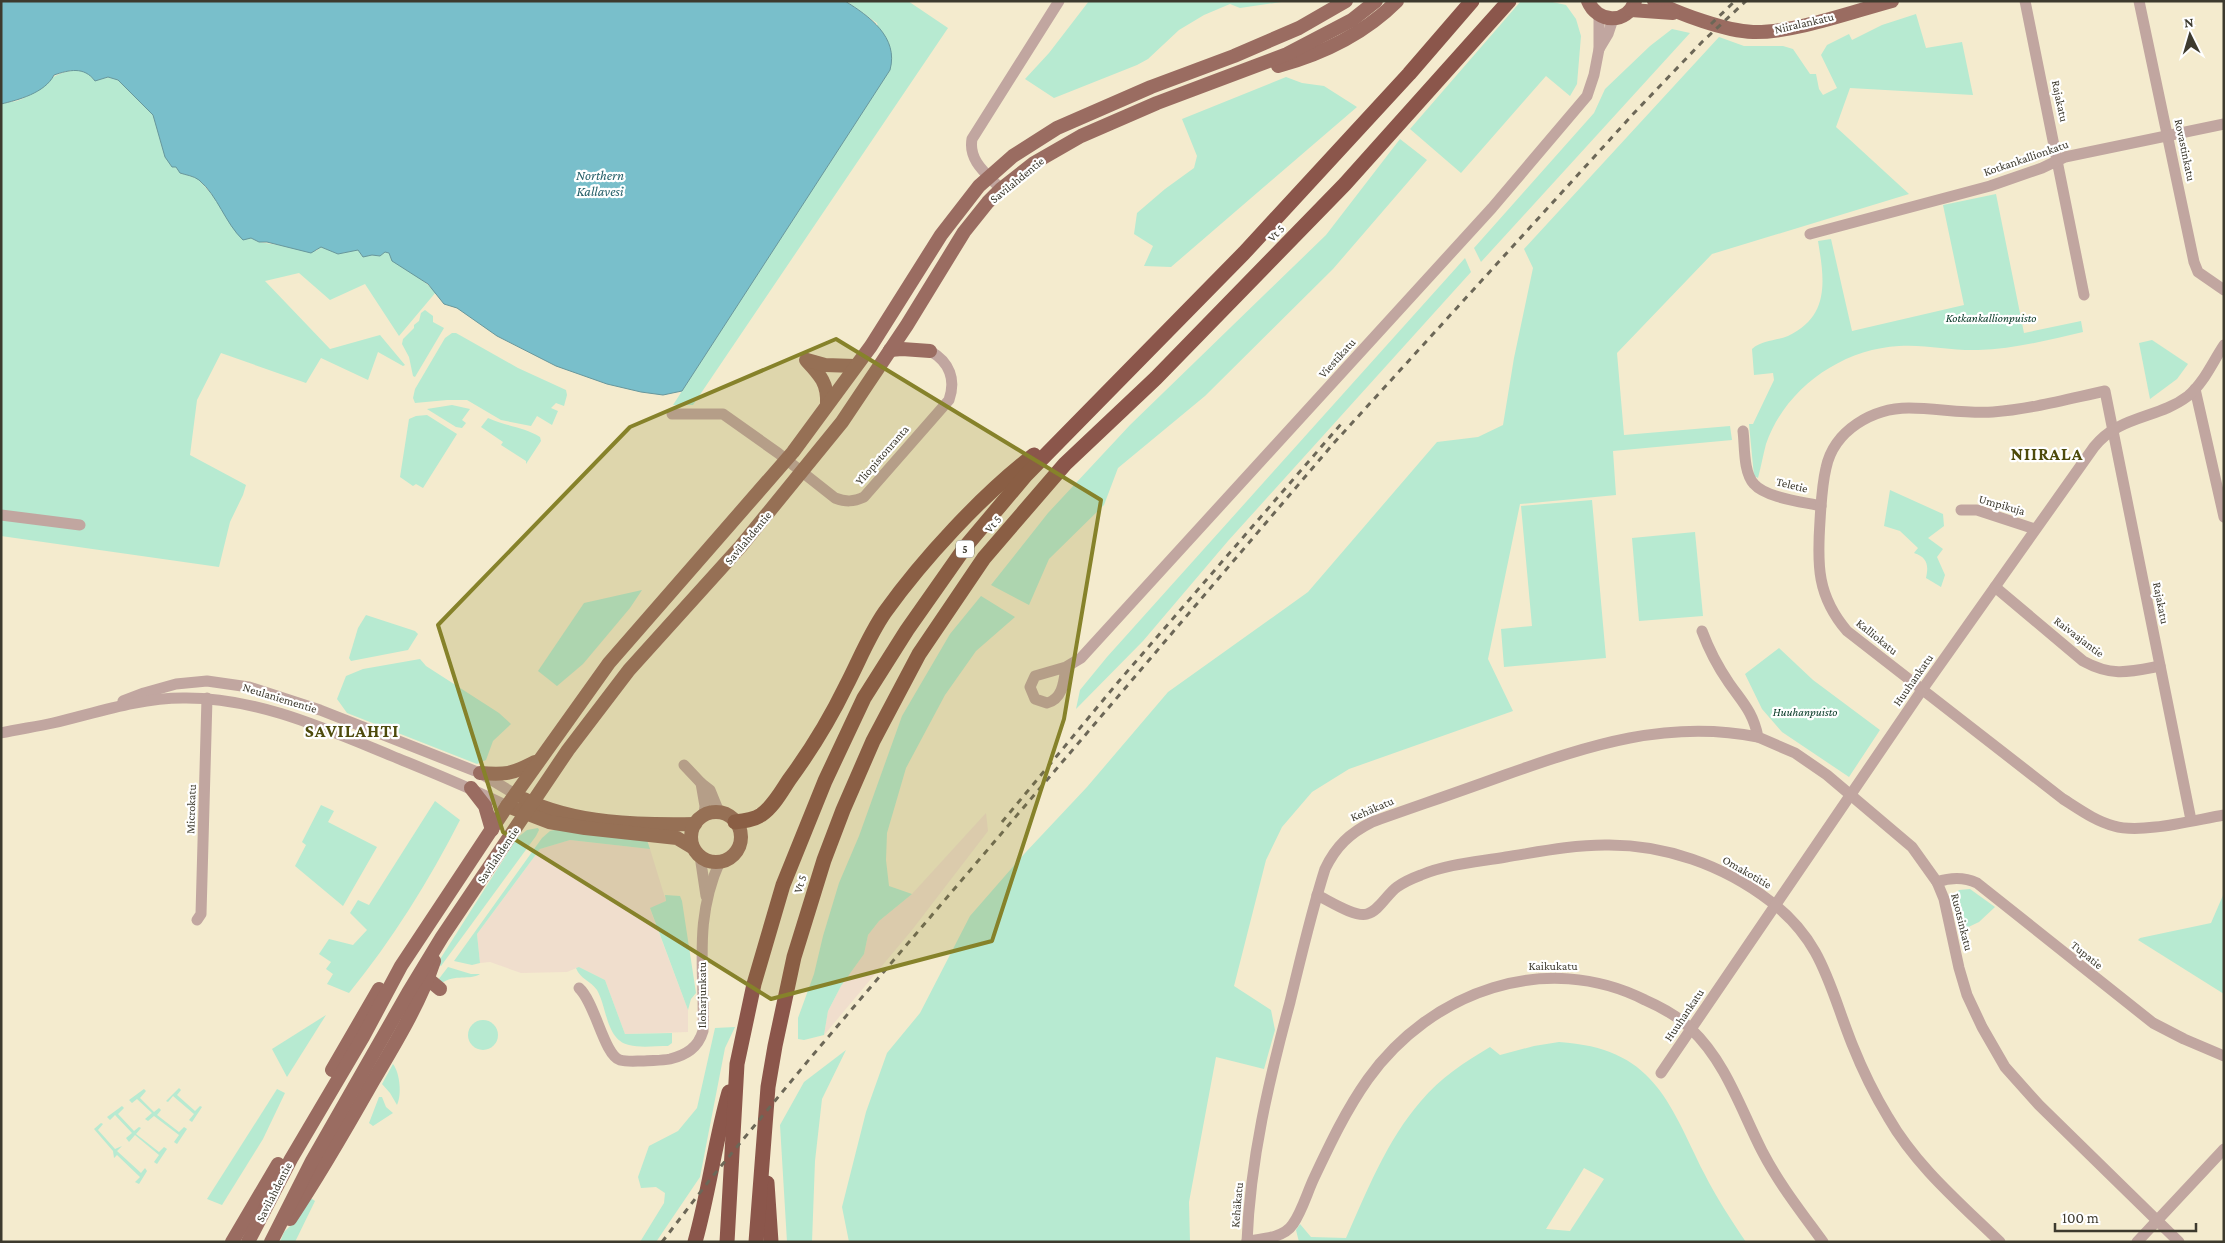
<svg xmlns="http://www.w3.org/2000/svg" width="2225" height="1243" viewBox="0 0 2225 1243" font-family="'Crimson Pro',serif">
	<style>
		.industrial { fill: #f0decd }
		.green { fill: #b7ead1; fill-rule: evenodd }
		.water { fill: #79bfcb; stroke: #67979c }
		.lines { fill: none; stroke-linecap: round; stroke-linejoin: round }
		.minor { stroke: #c1a6a0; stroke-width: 11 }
		.major { stroke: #9a6c61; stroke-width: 14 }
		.highway { stroke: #8b564b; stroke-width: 15 }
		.rail { stroke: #6c6757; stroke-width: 3; stroke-dasharray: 6 6; stroke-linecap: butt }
		.marked { fill: #86822a; fill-opacity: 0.2; stroke: #86822a; stroke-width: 4; stroke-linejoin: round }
		.labels { text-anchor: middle; stroke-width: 4.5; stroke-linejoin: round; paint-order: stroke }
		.shield { fill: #fff; stroke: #77756d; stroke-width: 1 }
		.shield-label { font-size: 11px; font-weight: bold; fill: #3d3a2e }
		.street-label { font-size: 12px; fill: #3d3a2e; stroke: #fff }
		.park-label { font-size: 12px; font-style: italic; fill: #023522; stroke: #fff }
		.water-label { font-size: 14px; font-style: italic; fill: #255f68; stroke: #fff }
		.district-label { font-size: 18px; font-weight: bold; letter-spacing: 1px; fill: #4d4a0b; stroke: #fff }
	</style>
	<rect width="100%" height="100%" fill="#f4ebce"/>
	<g class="industrial">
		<polygon points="986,813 988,831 912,930 824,1035 828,1011 841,986 864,954 868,935 879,921 912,894"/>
		<polygon points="570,840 650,849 666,901 650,909 688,1010 688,1032 625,1034 605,980 579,967 567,972 521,973 490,962 480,963 477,934 540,849"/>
	</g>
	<g class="green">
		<polygon points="846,1 908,1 948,28 693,405 673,405 890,70 877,23"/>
		<polygon points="1089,1 1288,1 1240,8 1230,4 1204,15 1179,30 1148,59 1137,65 1054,98 1025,79 1049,53"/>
		<polygon points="1521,1 1548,1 1566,5 1576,19 1581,36 1577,84 1570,96 1546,76 1461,173 1410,129"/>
		<polygon points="1916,14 1926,48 1962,42 1973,95 1850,88 1836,127 1909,194 1712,254 1617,353 1624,435 1730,426 1732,440 1613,451 1616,495 1520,504 1488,659 1513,711 1349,769 1312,792 1282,827 1266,860 1234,986 1271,1010 1275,1030 1264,1069 1216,1057 1189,1202 1190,1242 849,1242 842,1207 866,1112 887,1053 920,1013 970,916 1025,853 1087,787 1168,692 1308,592 1437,442 1478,437 1503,425 1514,358 1533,268 1524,249 1719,37 1744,46 1783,46 1793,49 1810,74 1816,74 1819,89 1823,95 1837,88 1821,55 1827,45 1849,34 1852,40 1882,25"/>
		<polygon points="1672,29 1690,33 1481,262 1474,248 1594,113 1605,89 1650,46"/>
		<path d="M80,70l9,3 6,8 14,-4 9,3 35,35 27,58 17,5 54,60 8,4 57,9 5,-4 17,7 20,-4 5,7 9,-2 8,1 5,-4 5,1 46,39 -37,44 -34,-52 -35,16 -31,-27 -34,8 65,68 50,-14 25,30 -2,1 -25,-14 -10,28 -47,-22 -15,25 -85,-30 -24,47 -7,55 56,30 -3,10 -13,27 -11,45 -218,-31v-432c7,-2 17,-2 23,-6 22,-13 28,-27 56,-28z"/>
		<polygon points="1286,77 1302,83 1324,86 1357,107 1171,267 1144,266 1153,246 1134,234 1137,213 1165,189 1194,168 1197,156 1182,119"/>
		<polygon points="1400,139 1427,160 1333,269 1205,396 1118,468 1104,505 1049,559 1029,605 991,585 1048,513 1130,425 1326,235"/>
		<path d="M1996,194l28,139 57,-12 2,11c-35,8 -69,17 -105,18 -26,1 -53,-6 -79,-4 -58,3 -114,43 -133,98 -3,11 -5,23 -8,34l-4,-2 -5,-52h4l21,-44 -1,-7 -19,2 -2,-26c10,-9 24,-8 36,-13 43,-20 36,-58 30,-95l13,-2 21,92 112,-26 -21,-100z"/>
		<polygon points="1465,258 1471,272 1228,541 1143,641 1076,709 1080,690 1107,657"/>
		<polygon points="425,310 433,316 433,322 444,328 415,377 413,376 409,357 402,344 403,339 414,328 414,325 419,321 421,313"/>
		<polygon points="452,333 456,333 518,368 566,390 567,395 564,406 556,403 551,408 558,411 552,425 537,416 531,426 501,420 467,400 447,400 415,403 413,398 415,389 445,338"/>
		<polygon points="2152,340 2188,364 2177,379 2150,399 2139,343"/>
		<polygon points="452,405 470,409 462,420 466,423 462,428 456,427 427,409"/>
		<polygon points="427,415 457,434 423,488 416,484 413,486 400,477 409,419 416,416"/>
		<path d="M488,418c17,8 36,9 52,19l1,4 -15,23v-3l-25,-16 2,-3 -22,-15z"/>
		<path d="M1890,490l53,24 1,12 -16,12 15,11 -6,8 8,18 -4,12 -15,-9c3,-13 1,-21 -12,-25l4,-5 -18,-17 -16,-5z"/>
		<polygon points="1592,500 1606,658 1504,667 1501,629 1532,626 1521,506"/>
		<polygon points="1695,532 1703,616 1639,621 1632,538"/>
		<polygon points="642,590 630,608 583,664 557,686 538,671 584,603"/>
		<polygon points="981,596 1015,617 976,651 945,695 906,768 887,833 886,860 889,886 912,894 879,921 868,935 864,954 841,986 828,1011 824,1035 804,1040 798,1039 798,1018 814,974 823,936 839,883 859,836 902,716 950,634"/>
		<polygon points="366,615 415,631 418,634 408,650 351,661 349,658 358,628"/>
		<polygon points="1779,648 1813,680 1880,730 1849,777 1782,732 1762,709 1745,674"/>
		<polygon points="420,659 426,666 499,713 511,724 493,741 486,760 477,764 347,713 337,699 346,676 363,669"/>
		<path d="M435,801l25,19c-31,61 -68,120 -111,173l-22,-9 6,-10 -7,-5 5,-7 -12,-8 10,-15 24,6 14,-15 -17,-17 8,-13 11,5z"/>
		<polygon points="321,805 334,811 328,822 377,847 343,906 295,866 306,845 302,842"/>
		<polygon points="538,828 539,830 536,836 441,966 437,964 517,838 527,830"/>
		<polygon points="559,829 647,840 650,849 570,840 540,849 477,934 480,963 472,965 454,961 542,838 550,831"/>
		<polygon points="1970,889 1995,907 1979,922 1960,931 1954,896 1959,890"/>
		<polygon points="2224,893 2224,994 2138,940 2140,938 2211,923"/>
		<polygon points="665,895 680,896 682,901 696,993 691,999 688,1010 650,908 666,901"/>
		<path d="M448,967l23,7h9c-11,7 -24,-1 -40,10l-2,-4z"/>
		<path d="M579,967l26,13 20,54 47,-1v10l-4,3c-13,0 -28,2 -39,-1 -23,-5 -22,-38 -32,-55 -6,-9 -17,-11 -21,-22z"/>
		<polygon points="326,1015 287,1077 272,1049"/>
		<circle cx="483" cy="1035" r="15"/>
		<polygon points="735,1027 725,1048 700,1177 656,1242 640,1242 664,1203 665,1193 656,1187 641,1188 638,1177 649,1146 678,1131 697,1108 715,1028"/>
		<path d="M1559,1042c94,6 109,58 145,131 12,24 27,47 42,69h-447l-3,-12 4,-6 11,13 35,1c21,-47 41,-98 75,-137 19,-23 44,-39 69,-54l10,8 34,-9zM1584,1168l20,11 -34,52 -24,-2z"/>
		<polygon points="846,1050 822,1099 815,1161 812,1242 787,1242 780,1125 804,1082"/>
		<path d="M393,1064c7,9 9,31 4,41l-7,-12 -8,-9z"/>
		<polygon points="179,1088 181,1090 177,1095 195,1111 200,1106 202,1107 192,1122 189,1120 194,1114 173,1096 168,1102 166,1101"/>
		<polygon points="144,1089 146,1091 140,1098 154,1112 159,1108 161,1110 157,1115 179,1132 184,1127 187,1129 177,1144 174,1142 179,1135 154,1116 148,1121 145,1119 152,1113 137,1099 132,1103 129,1100"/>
		<polygon points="277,1089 285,1093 263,1139 222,1205 207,1199"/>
		<polygon points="379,1097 382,1097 386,1107 393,1113 373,1126 369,1123"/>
		<polygon points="122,1106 124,1108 118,1114 134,1131 139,1127 141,1128 136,1134 159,1152 164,1147 167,1149 157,1164 154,1162 159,1155 135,1135 129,1142 126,1138 132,1133 115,1115 110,1120 107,1117"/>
		<polygon points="101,1123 103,1124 98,1130 115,1149 122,1146 117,1151 141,1173 145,1168 147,1171 139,1184 135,1182 140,1177 117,1155 114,1158 113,1151 94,1129"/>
		<polygon points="309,1197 315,1201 295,1242 280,1242 284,1232 295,1221"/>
	</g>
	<path class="water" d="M1,1h844c24,15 54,36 45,69l-208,321 -19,4 -22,-3 -34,-8 -51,-18 -59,-30 -40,-28 -13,-4 -16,-20 -36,-23 -3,-8 -4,-1 -5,4 -8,-1 -9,2 -5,-7 -20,4 -17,-7 -10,6 -44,-11h-8l-8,-4 -8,2c-18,-17 -25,-44 -44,-60 -5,-4 -13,-5 -19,-7l-4,-6h-4l-7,-10 -12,-42 -35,-35 -10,-3 -13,4c-11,-15 -26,-11 -41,-6 -9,18 -36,25 -53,29z"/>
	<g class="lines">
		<g class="minor">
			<polyline points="2025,1 2084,295"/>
			<polyline points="2139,1 2194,262 2198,272 2224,290"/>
			<polyline points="1599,49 1608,34 1613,19"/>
			<path d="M1001,189c-14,-15 -33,-28 -29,-50l87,-138"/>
			<polyline points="1810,234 1990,186 2042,168 2065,157 2224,124"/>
			<polyline points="2195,389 2224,517"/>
			<path d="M672,414h51l55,39 57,45c11,4 18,4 29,-1l85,-97c7,-20 1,-38 -19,-49"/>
			<path d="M1743,431c2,15 0,41 11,53 12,14 50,18 67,22"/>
			<polyline points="1961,510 1977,510 2035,529"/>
			<polyline points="1,515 80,525"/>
			<path d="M1995,587l88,74c29,16 46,11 77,5"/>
			<path d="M1702,631c7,19 16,36 27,52 14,20 24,29 29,54l37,16 32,22 85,72 25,35 7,17 15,69 8,27 15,32 23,40 34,38 140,137"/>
			<path d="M1066,667c-2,14 -3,32 -19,36l-12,-4 -5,-12 5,-11 31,-9 15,-9 411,-450 95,-112 7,-21 5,-26v-34"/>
			<polyline points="123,701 144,693 176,684 207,681 249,687 320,710 480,773 515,794"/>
			<path d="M1,733c17,-4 35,-6 52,-10 43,-10 85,-25 130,-25 73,-1 143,31 209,58 39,16 77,31 115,50"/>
			<polyline points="684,765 701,783 710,790 719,812"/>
			<polyline points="701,783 705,806 704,815"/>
			<path d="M2191,820l-86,-429c-37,8 -74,18 -112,21 -28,2 -56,-4 -84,-4 -36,0 -75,22 -83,60 -4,17 -5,35 -6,53 -3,44 -3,75 27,110l216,168c16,10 32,22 51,27 27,8 80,-6 110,-11"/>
			<polyline points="700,856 706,896"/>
			<path d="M1937,882c12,-4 27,-5 40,1l176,140 31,16 40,17"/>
			<path d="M1317,895c11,5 38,23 50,19 12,-3 20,-20 30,-27 7,-5 16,-9 24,-12 27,-11 56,-13 85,-18 32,-5 66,-12 99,-12 59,-1 118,20 165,56 53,40 59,85 82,143 10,25 22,50 36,73 28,49 72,86 112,125"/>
			<polyline points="197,920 201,914 207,698"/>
			<path d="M579,988c16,14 25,67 41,72 7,2 16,1 23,1 8,-1 18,0 27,-2 16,-4 28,-11 33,-28 2,-61 -10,-110 17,-170"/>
			<path d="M1661,1073l261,-383 172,-243c25,-32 64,-28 94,-51 16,-13 25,-35 36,-51"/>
			<path d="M1247,1241c15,-2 37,-3 46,-17 9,-13 14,-31 21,-46 16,-34 32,-68 54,-99 63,-88 178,-129 277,-79 16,7 34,17 46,29 35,33 50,81 71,122 17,33 40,62 61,91"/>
			<path d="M1247,1242c3,-82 22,-162 43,-240 11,-45 21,-89 35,-133 11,-23 25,-36 47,-47 45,-16 89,-31 133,-47 85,-30 163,-56 253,-38"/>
			<polyline points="2137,1242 2224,1149"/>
		</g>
		<g class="major">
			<path d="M1588,1c9,22 39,24 47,0"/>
			<path d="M1654,1c25,13 72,30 99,31 41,1 98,-20 139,-31"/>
			<polyline points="1631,10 1673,13"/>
			<path d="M1278,66c44,-12 87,-33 119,-65"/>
			<polyline points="890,350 902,349 930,351"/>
			<path d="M806,360c14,15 22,23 21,44"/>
			<polyline points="807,360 825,365 855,366"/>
			<path d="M480,773c26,2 32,1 55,-11"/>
			<polyline points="471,788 485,806 492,830"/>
			<path d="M524,799c52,25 114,26 171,25"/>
			<polyline points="507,806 549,822 585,828 677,838 692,847"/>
			<circle cx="716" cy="837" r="25"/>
			<polyline points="428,979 440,989"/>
			<polyline points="332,1070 379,989"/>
			<path d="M290,1219c30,-45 57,-92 83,-138 23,-39 47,-78 61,-120"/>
			<polyline points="232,1242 278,1164"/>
			<polyline points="248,1242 291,1159 363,1037 401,966 507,806 609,663 793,452 871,346 941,235 979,186 1013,156 1057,128 1151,87 1234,56 1299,28 1346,1"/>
			<polyline points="271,1242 312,1161 408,993 442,937 568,750 629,670 741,546 842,422 907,325 964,232 988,202 1001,189 1034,163 1081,136 1157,103 1287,54 1352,20 1376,1"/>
		</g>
		<g class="highway">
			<path d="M735,822c9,-1 18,-2 26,-7 12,-8 20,-23 28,-35 22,-30 41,-61 57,-94 13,-25 23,-51 39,-74 38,-53 97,-117 149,-157"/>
			<polyline points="767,1183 771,1242"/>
			<path d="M695,1242c14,-50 20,-101 34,-150"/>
			<polyline points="727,1242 737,1064 754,984 783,885 825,781 864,698 907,630 966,546 1026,475 1244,253 1409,74 1472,1"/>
			<polyline points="756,1242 768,1087 775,1046 794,957 824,860 843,810 873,741 919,654 984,558 1065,464 1156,378 1345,184 1509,1"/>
		</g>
		<g class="rail">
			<polyline points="1711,24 1735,1"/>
			<polyline points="1002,822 1119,681 1341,424"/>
			<polyline points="662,1242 712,1177 812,1056 1333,444 1635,112 1702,42 1746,1"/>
		</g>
	</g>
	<path class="marked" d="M836,339l265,161 -37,219 -72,222 -221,58 -268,-167 -65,-207 192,-198z"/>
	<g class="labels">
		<rect class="shield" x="956" y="540.5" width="18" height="17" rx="4"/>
		<g class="shield-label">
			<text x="965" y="553">5</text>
		</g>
		<g class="street-label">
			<text transform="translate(1804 23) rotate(-13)" y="4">Niiralankatu</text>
			<text transform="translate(2060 101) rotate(78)" y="4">Rajakatu</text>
			<text transform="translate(2185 150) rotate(78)" y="4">Rovastinkatu</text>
			<text transform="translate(2026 158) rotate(-19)" y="4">Kotkankallionkatu</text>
			<text transform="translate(1017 180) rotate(-39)" y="4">Savilahdentie</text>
			<text transform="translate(1276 233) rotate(-46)" y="4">Vt 5</text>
			<text transform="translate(1337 358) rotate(-48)" y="4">Viestikatu</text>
			<text transform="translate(882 455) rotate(-49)" y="4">Yliopistonranta</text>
			<text transform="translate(1792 485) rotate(14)" y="4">Teletie</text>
			<text transform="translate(2002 505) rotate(16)" y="4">Umpikuja</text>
			<text transform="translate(993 524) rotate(-50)" y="4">Vt 5</text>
			<text transform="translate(748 538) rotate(-50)" y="4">Savilahdentie</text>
			<text transform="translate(2161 603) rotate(79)" y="4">Rajakatu</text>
			<text transform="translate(1877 637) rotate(39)" y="4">Kalliokatu</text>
			<text transform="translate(2079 637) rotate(37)" y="4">Raivaajantie</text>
			<text transform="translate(1913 680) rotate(-55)" y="4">Huuhankatu</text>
			<text transform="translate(280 698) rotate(17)" y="4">Neulaniementie</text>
			<text transform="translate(191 809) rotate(-88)" y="4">Microkatu</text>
			<text transform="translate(1372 809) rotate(-23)" y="4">Kehäkatu</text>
			<text transform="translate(498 855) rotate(-56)" y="4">Savilahdentie</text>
			<text transform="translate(1747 872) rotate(30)" y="4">Omakotitie</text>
			<text transform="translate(800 884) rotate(-72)" y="4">Vt 5</text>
			<text transform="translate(1962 922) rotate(76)" y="4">Ruotsinkatu</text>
			<text transform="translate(2087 955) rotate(39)" y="4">Tupatie</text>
			<text x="1553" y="970">Kaikukatu</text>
			<text transform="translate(702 995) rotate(-90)" y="4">Iloharjunkatu</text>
			<text transform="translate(1684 1015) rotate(-56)" y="4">Huuhankatu</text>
			<text transform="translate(274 1192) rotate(-63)" y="4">Savilahdentie</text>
			<text transform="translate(1237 1205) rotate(-85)" y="4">Kehäkatu</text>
		</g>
		<g class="park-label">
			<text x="1991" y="322">Kotkankallionpuisto</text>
			<text x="1805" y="716">Huuhanpuisto</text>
		</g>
		<g class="water-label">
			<text x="600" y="180">Northern<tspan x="600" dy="16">Kallavesi</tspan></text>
		</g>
		<g class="district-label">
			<text x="2047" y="460">NIIRALA</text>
			<text x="352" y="737">SAVILAHTI</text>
		</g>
	</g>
	<rect width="2225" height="1243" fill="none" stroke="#3d3a2e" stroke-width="5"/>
	<g transform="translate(2190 35) rotate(355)" stroke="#ffffff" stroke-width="4" paint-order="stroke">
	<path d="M0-4L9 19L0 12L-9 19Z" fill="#3d3a2e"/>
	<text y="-8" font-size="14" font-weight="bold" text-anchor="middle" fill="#3d3a2e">N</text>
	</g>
	<path d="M2055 1223v8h141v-8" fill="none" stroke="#3d3a2e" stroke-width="2.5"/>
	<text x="2062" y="1223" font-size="15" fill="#3d3a2e" stroke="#ffffff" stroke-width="4" paint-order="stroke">100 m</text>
</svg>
